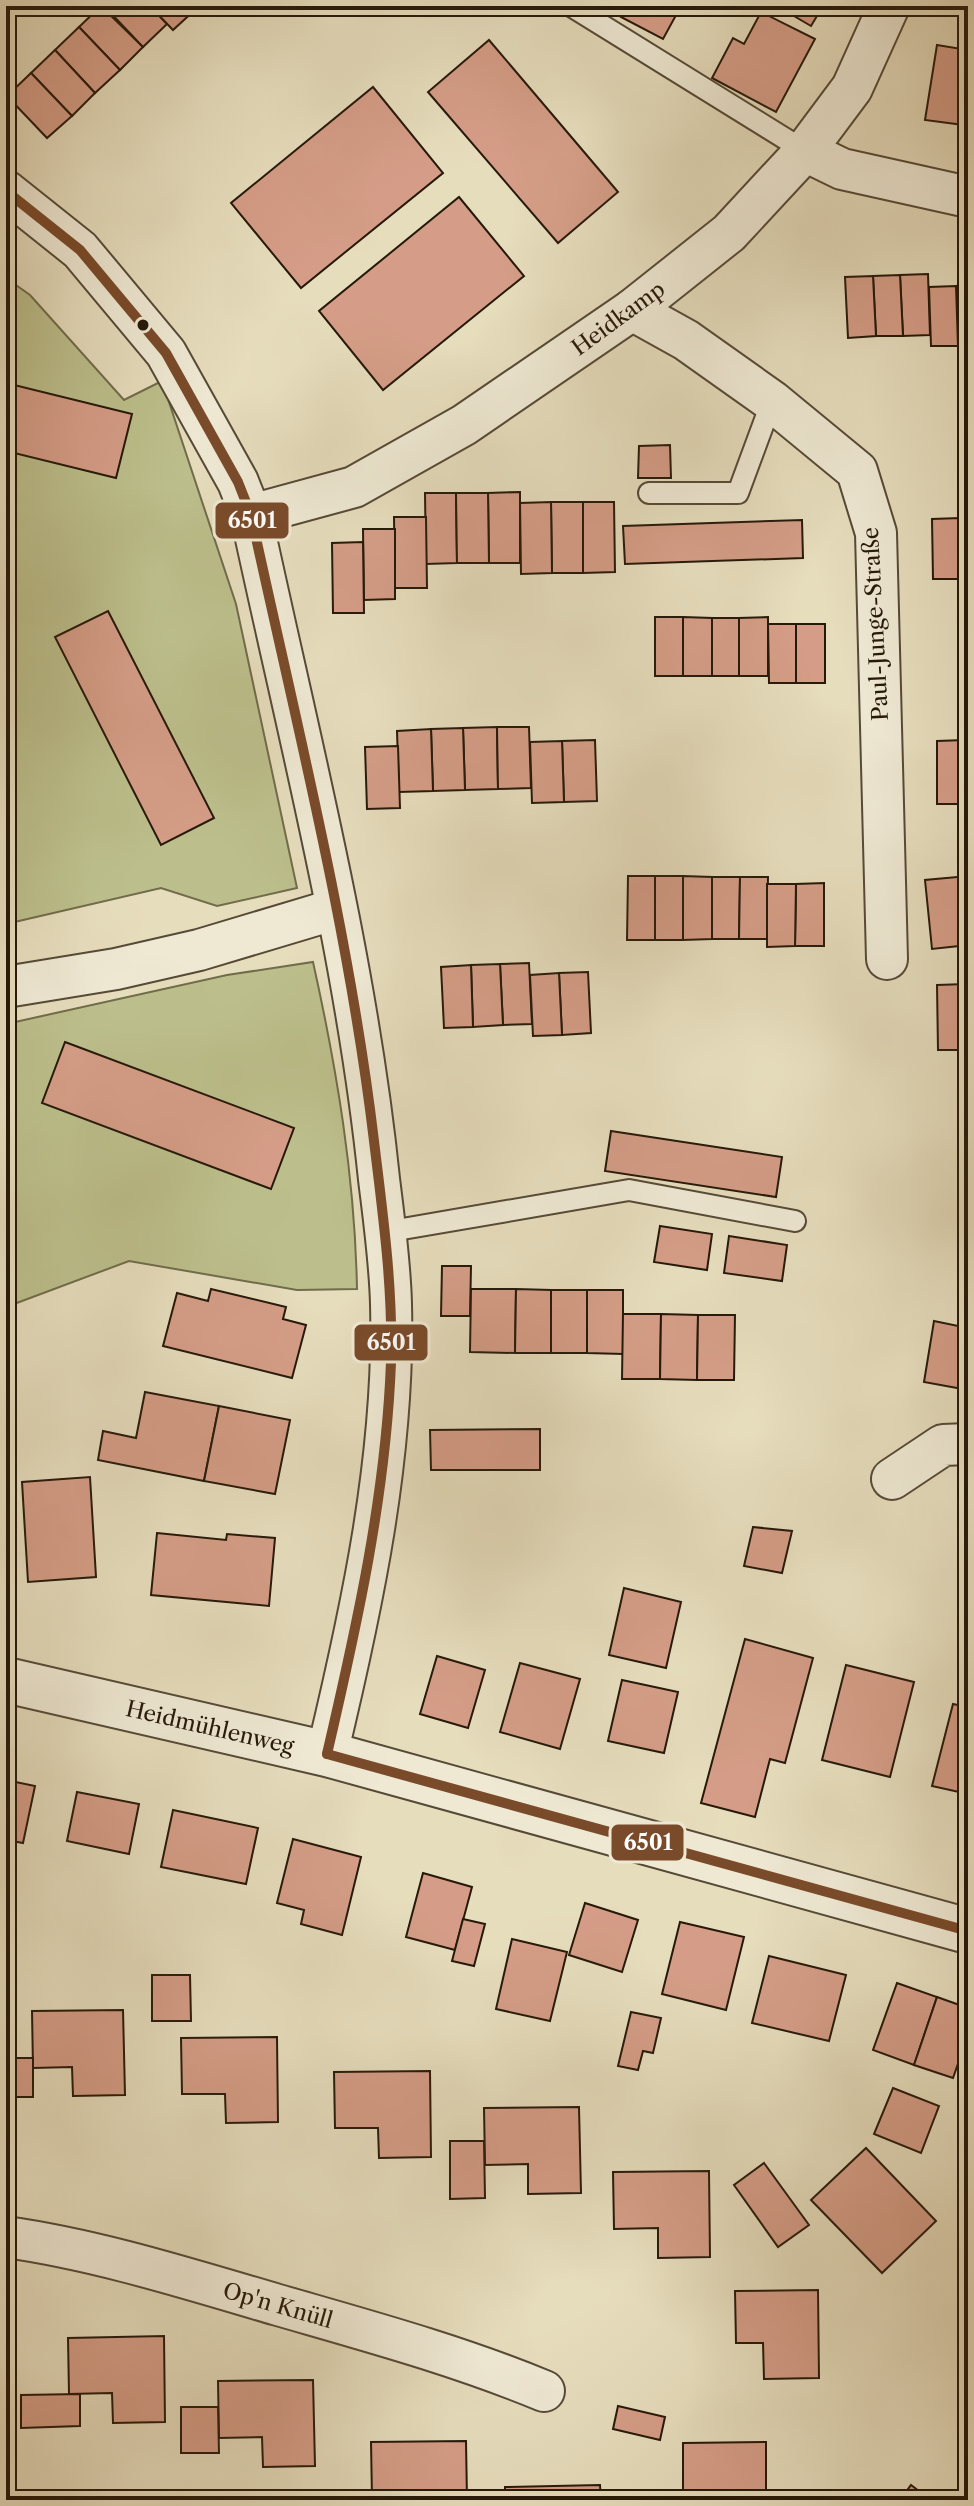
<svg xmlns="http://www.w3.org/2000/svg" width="974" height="2506" viewBox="0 0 974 2506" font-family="'Libre Caslon Text',serif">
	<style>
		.green { fill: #bcbf8c; stroke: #716c4b; stroke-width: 2 }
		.building { fill: #d59d87; stroke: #26190a; stroke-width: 2 }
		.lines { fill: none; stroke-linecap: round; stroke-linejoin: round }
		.service-casing { stroke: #564a37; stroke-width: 24 }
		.minor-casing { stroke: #564a37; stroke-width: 44 }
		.tertiary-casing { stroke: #564a37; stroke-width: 48 }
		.service { stroke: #efe9d4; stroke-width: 20 }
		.minor { stroke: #efe9d4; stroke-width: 40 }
		.tertiary { stroke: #efe9d4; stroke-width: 44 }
		.bus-1-casing { stroke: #efe9d4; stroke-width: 16 }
		.bus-1 { stroke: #7a4b2a; stroke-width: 10 }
		.bus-dot { fill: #26190a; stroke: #efe9d4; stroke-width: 3 }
		.labels { text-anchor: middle; stroke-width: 6; stroke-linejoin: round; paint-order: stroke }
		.street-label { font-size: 22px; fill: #26190a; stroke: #efe9d4 }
		.line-badge { stroke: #efe9d4; stroke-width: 3 }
		.badge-label { font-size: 22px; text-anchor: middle; font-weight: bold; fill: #fff }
	</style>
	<rect width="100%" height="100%" fill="#e6ddbd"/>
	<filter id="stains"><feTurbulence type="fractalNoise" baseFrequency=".0025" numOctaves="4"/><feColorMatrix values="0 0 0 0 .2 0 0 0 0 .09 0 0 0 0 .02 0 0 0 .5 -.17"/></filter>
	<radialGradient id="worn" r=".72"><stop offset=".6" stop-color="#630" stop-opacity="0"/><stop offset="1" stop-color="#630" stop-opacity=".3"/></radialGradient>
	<g class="green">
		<polygon points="6,278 30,295 124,400 162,381 236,604 297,888 217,906 161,888 6,924"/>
		<path d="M313,962c24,108 42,216 44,327l-60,1 -168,-29 -123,46v-283l221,-49z"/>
	</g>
	<g class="building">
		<polygon points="101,6 143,47 120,70 79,27"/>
		<polygon points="104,6 150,6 167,24 143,47"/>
		<polygon points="150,6 196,6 197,8 173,30"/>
		<polygon points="626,6 681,6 663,39 621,17"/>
		<polygon points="777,6 823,6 811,26"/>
		<polygon points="761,12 815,39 776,112 712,78 733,38 744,44"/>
		<polygon points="79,27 120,70 95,93 55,50"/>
		<polygon points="489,40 618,192 558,243 428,92"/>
		<polygon points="937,45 968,50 964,125 925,120"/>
		<polygon points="55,50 95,93 72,116 31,73"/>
		<polygon points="31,73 72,116 47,138 7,96"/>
		<polygon points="373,87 443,173 301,288 231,203"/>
		<polygon points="459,197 524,276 383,390 319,311"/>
		<polygon points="928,274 930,335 903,336 900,275"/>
		<polygon points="900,275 903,336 876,336 873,276"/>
		<polygon points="873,276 876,336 848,338 845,277"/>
		<polygon points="968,285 968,345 958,346 956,286"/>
		<polygon points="956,286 958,346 931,346 929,287"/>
		<polygon points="6,383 132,414 116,478 6,451"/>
		<polygon points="670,445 671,478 638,478 639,446"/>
		<polygon points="520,492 520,563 489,563 488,493"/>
		<polygon points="425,493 456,493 457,563 426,564"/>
		<polygon points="456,493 488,493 489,563 457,563"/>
		<polygon points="551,502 583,502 583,573 552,573"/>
		<polygon points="551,502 552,573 521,574 520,503"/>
		<polygon points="583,502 614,502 615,572 583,573"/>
		<polygon points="394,517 426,517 427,588 395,588"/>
		<polygon points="968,517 968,579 962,579 960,518"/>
		<polygon points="960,518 962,579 933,579 932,519"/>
		<polygon points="802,520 803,558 625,564 623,526"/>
		<polygon points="363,529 395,529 395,599 364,600"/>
		<polygon points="363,542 364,613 333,613 332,543"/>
		<polygon points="108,611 214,818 161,845 55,637"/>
		<rect x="655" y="617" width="28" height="59"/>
		<polygon points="683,617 712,618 712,676 683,676"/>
		<polygon points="768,617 768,676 739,676 739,618"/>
		<rect x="712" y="618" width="27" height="58"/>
		<polygon points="768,624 796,624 796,683 769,683"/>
		<rect x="796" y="624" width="29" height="59"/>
		<polygon points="497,727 498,789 465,790 463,728"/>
		<polygon points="497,727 529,727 531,788 498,789"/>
		<polygon points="463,728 465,790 433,791 431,729"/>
		<polygon points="431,729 433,791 399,792 397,731"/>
		<polygon points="595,740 597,801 564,802 562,741"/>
		<rect x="965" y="740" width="3" height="64"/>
		<polygon points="965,740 965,804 937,804 937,741"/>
		<polygon points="562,741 564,802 532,803 530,742"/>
		<polygon points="398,746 400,808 367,809 365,747"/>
		<polygon points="628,876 655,876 655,940 627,940"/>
		<rect x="655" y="876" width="28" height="64"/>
		<polygon points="683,876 712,877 712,939 683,940"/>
		<polygon points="968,876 968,945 932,949 925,880"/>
		<polygon points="712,877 740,877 739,939 712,939"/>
		<polygon points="740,877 768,877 767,939 739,939"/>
		<polygon points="824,883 824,946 795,946 796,884"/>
		<polygon points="767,884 796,884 795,946 767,947"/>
		<polygon points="529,963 532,1024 503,1025 500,964"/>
		<polygon points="500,964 503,1025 473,1027 471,965"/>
		<polygon points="471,965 473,1027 444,1028 441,967"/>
		<polygon points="588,972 591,1033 562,1035 559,973"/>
		<polygon points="559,973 562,1035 533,1036 530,975"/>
		<polygon points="966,984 967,1050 938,1050 937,985"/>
		<polygon points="65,1042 294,1128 271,1189 42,1103"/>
		<polygon points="611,1131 782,1157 776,1197 605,1171"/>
		<polygon points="660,1226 712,1234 707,1270 654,1262"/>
		<polygon points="729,1236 787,1245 782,1281 724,1273"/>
		<polygon points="442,1266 471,1266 470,1316 441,1316"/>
		<polygon points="211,1289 286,1307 283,1319 306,1325 292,1378 163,1346 177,1293 208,1301"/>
		<polygon points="471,1289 516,1289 515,1353 470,1352"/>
		<polygon points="516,1289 551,1290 551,1353 515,1353"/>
		<rect x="551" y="1290" width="36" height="63"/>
		<polygon points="587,1290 623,1290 623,1354 587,1353"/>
		<polygon points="623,1314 661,1314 660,1379 622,1379"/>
		<polygon points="661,1314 698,1315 697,1380 660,1379"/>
		<polygon points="698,1315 735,1315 734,1380 697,1380"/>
		<polygon points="934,1321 968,1328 968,1390 924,1382"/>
		<polygon points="145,1392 219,1406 204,1481 98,1460 103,1431 136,1438"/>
		<polygon points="219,1406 290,1420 275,1494 204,1481"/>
		<polygon points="540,1429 540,1470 431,1470 430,1430"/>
		<polygon points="90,1477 96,1577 28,1582 22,1482"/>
		<polygon points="753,1527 792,1531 782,1573 744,1566"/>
		<polygon points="157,1533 226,1540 227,1534 275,1538 269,1606 151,1595"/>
		<polygon points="624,1588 681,1602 666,1668 609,1655"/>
		<polygon points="745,1639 813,1658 785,1763 770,1759 755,1817 701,1803"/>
		<polygon points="437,1656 485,1670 468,1728 420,1714"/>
		<polygon points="520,1663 580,1679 560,1749 500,1732"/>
		<polygon points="846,1665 914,1682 890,1777 822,1760"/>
		<polygon points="622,1680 678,1692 664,1753 608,1741"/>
		<polygon points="953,1704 968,1707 968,1794 932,1786"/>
		<polygon points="6,1780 35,1786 23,1843 6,1840"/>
		<polygon points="77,1792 139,1804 129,1854 67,1841"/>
		<polygon points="173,1810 258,1828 246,1884 161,1867"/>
		<polygon points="293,1839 361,1857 342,1935 301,1924 304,1910 277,1903"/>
		<polygon points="423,1873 472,1887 455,1950 406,1937"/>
		<polygon points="585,1903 638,1920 622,1972 569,1955"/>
		<polygon points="463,1919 485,1924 474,1966 452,1961"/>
		<polygon points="680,1922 744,1937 726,2010 662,1994"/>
		<polygon points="512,1939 567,1952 550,2021 496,2009"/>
		<polygon points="769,1956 846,1975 829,2041 752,2023"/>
		<polygon points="152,1975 190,1975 191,2021 152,2021"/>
		<polygon points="897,1983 937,1997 914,2065 873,2050"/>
		<polygon points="937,1997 968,2008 968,2035 953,2078 914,2065"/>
		<polygon points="123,2010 125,2095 73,2096 72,2067 33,2068 32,2011"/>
		<polygon points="631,2012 661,2018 653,2053 643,2051 638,2070 618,2066"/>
		<polygon points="277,2037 278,2122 226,2123 225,2094 182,2094 181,2038"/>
		<rect x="6" y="2058" width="27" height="39"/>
		<polygon points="430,2071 431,2157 379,2158 378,2128 335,2128 334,2072"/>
		<polygon points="893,2088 939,2106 921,2153 874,2134"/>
		<polygon points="579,2107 581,2193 528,2194 528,2164 485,2165 484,2108"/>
		<polygon points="450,2141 484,2141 485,2198 450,2199"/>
		<polygon points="866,2148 936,2221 882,2273 811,2200"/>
		<polygon points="764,2163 809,2225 778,2247 734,2185"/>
		<polygon points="709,2171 710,2257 658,2258 658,2228 614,2229 613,2172"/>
		<polygon points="818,2290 819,2378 764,2379 763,2343 736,2343 735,2291"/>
		<polygon points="164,2336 165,2422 113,2423 112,2393 69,2394 68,2338"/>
		<polygon points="313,2380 315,2466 263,2467 262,2437 219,2438 218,2381"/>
		<polygon points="80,2394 80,2426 21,2428 21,2395"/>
		<polygon points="618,2406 665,2417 660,2440 613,2429"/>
		<polygon points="181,2407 218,2407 219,2453 181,2453"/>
		<polygon points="466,2441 467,2500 372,2499 371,2442"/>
		<polygon points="766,2442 766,2500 711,2500 711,2495 683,2495 683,2443"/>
		<polygon points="600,2485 601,2500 505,2500 505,2487"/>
		<polygon points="911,2485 931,2500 900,2500"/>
	</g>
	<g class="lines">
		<defs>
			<g id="service">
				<polyline points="571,6 805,151"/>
				<polyline points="649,493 738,493 772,401"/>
				<polyline points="385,1232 629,1190 795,1221"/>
			</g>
			<g id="minor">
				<polyline points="805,151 842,169 968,197"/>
				<path d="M6,191l74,59 86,103 72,129 13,33c47,220 105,440 128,664 5,41 11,83 12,125 4,151 -29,304 -64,450"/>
				<polyline points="632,310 686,340 772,401 857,471 876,533 887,959"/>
				<polyline points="251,515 354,487 464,425 632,310 729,233 805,151 852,88 889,6"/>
				<polyline points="6,987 116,969 199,950 336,909"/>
				<polyline points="892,1479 943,1445 968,1444"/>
				<path d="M6,2237c92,13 183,42 272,68 90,26 179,50 266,86"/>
			</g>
			<polyline id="tertiary" points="6,1680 327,1754 968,1931"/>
		</defs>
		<use href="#service" class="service-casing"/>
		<use href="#minor" class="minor-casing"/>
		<use href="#tertiary" class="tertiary-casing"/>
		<use href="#service" class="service"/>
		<use href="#minor" class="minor"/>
		<use href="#tertiary" class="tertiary"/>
		<defs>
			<g id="bus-1">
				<path d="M6,191l74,59 86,103 72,129 13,33c45,208 98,415 123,626 9,74 19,146 17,221 -5,133 -34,263 -64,392"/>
				<polyline points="327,1754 968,1931"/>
			</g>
		</defs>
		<use href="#bus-1" class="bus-1-casing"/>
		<use href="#bus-1" class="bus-1"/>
	</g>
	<circle class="bus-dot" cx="143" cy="325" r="7"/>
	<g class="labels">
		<g class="street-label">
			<text transform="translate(618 318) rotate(-36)" y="8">Heidkamp</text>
			<text transform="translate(875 624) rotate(-93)" y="8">Paul-Junge-Straße</text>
			<text transform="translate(210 1727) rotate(13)" y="8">Heidmühlenweg</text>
			<text transform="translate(278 2305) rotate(16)" y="8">Op'n Knüll</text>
		</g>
	</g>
	<g class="line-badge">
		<rect x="214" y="501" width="76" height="39" rx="8" fill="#7a4b2a"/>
		<rect x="353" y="1323" width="76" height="39" rx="8" fill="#7a4b2a"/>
		<rect x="610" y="1823" width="75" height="39" rx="8" fill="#7a4b2a"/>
	</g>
	<g class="badge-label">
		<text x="252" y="528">6501</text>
		<text x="391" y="1350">6501</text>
		<text x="648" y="1850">6501</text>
	</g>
	<rect width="974" height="2506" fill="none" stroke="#e6ddbd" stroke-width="32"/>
	<rect x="8" y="8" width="958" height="2490" fill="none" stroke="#26190a" stroke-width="4"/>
	<rect x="16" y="16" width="942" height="2474" fill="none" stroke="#26190a" stroke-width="2"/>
	<rect width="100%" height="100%" filter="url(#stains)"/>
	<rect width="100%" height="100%" fill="url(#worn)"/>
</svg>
